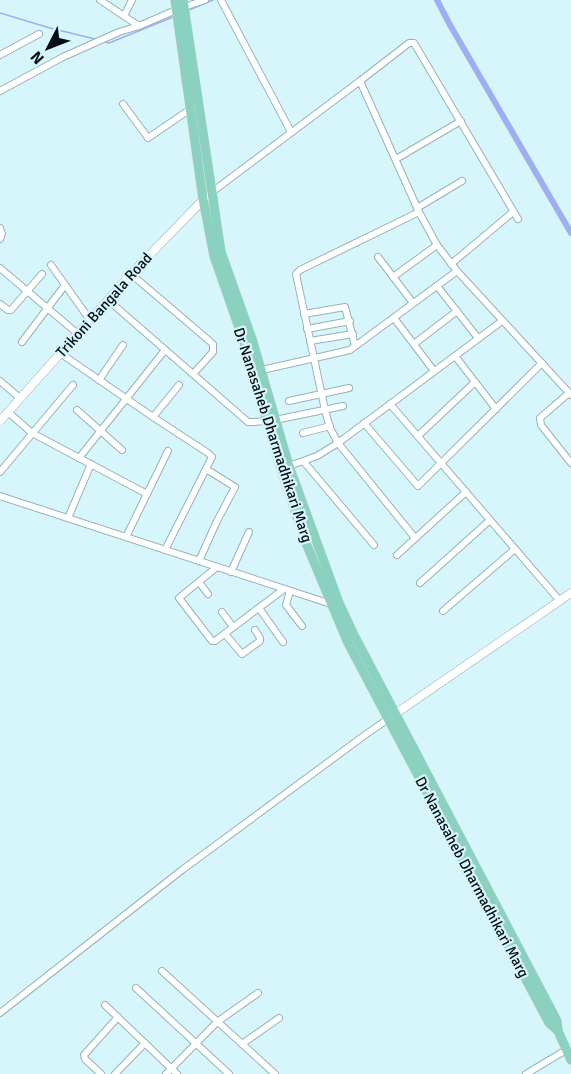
<svg xmlns="http://www.w3.org/2000/svg" width="571" height="1074" viewBox="0 0 571 1074" font-family="Signika,sans-serif">
	<style>
		.lines { fill: none; stroke-linecap: round; stroke-linejoin: round }
		.stream { stroke: #a0adf0; stroke-width: 1.5 }
		.canal { stroke: #a0adf0; stroke-width: 6 }
		.minor-casing { stroke: #95b3b7; stroke-width: 8 }
		.tertiary-casing { stroke: #95b3b7; stroke-width: 9 }
		.primary-casing { stroke: #dcddde; stroke-width: 10 }
		.minor { stroke: #fff; stroke-width: 6 }
		.tertiary { stroke: #fff; stroke-width: 8 }
		.primary { stroke: #8bd1c0; stroke-width: 9 }
		.labels { text-anchor: middle; stroke-width: 4.5; stroke-linejoin: round; paint-order: stroke }
		.street-label { font-size: 15px; fill: #040e10; stroke: #d7f6fb }
	</style>
	<rect width="100%" height="100%" fill="#d7f6fb"/>
	<g class="lines">
		<g class="stream">
			<polyline points="189,10 213,0"/>
			<polyline points="0,13 50,28 95,39"/>
			<polyline points="105,42 109,43 173,17"/>
		</g>
		<polyline class="canal" points="437,0 450,25 571,233"/>
		<defs>
			<g id="minor">
				<polyline points="100,0 139,26"/>
				<polyline points="221,0 291,132"/>
				<polyline points="124,16 132,0"/>
				<polyline points="0,55 39,34"/>
				<polyline points="360,81 409,43 414,43 518,219"/>
				<polyline points="0,91 63,57 119,32 139,26 176,10 205,0"/>
				<polyline points="123,104 148,138 192,108"/>
				<polyline points="396,159 461,121"/>
				<polyline points="212,192 360,81 419,212 437,245 457,271 571,395"/>
				<polyline points="417,208 462,181"/>
				<polyline points="0,228 2,234 0,239"/>
				<polyline points="378,257 413,303"/>
				<polyline points="451,264 513,212"/>
				<polyline points="51,265 90,320"/>
				<polyline points="0,268 78,334"/>
				<polyline points="131,274 213,344 213,352 193,374"/>
				<polyline points="393,277 437,245"/>
				<polyline points="437,286 478,338"/>
				<polyline points="108,300 248,422 254,422 275,420 343,406"/>
				<polyline points="0,304 8,310 11,310 42,274"/>
				<polyline points="304,314 345,307 355,346"/>
				<polyline points="394,318 434,371"/>
				<polyline points="307,329 350,321"/>
				<polyline points="310,341 353,334"/>
				<polyline points="22,342 65,285"/>
				<polyline points="414,344 457,311"/>
				<polyline points="60,353 153,417 208,453 212,457 165,550"/>
				<polyline points="455,356 496,409"/>
				<polyline points="262,370 350,350 457,271"/>
				<polyline points="99,380 123,345"/>
				<polyline points="0,381 20,398"/>
				<polyline points="569,393 540,418 541,425 571,463"/>
				<polyline points="289,401 349,388"/>
				<polyline points="390,404 560,601"/>
				<polyline points="77,410 122,450"/>
				<polyline points="8,412 32,433 147,494"/>
				<polyline points="153,417 179,385"/>
				<polyline points="364,423 418,486 542,363"/>
				<polyline points="303,433 330,426"/>
				<polyline points="418,436 475,382"/>
				<polyline points="79,458 165,350"/>
				<polyline points="304,462 374,545"/>
				<polyline points="289,466 317,456 338,443 502,321"/>
				<polyline points="0,472 73,385"/>
				<polyline points="0,496 331,604 333,604"/>
				<polyline points="68,518 91,464"/>
				<polyline points="126,537 168,451"/>
				<polyline points="415,538 338,443 330,428 325,410 296,274 300,270 419,212"/>
				<polyline points="397,555 466,492"/>
				<polyline points="199,561 217,521 235,487 206,469"/>
				<polyline points="217,567 179,598 212,641 215,641 284,589"/>
				<polyline points="231,572 249,532"/>
				<polyline points="199,582 208,594"/>
				<polyline points="420,583 490,520"/>
				<polyline points="290,591 286,605 302,626"/>
				<polyline points="259,608 283,642"/>
				<polyline points="443,611 515,549"/>
				<polyline points="222,612 233,627"/>
				<polyline points="225,634 242,654 260,641 260,638 255,630"/>
				<polyline points="162,971 275,1074"/>
				<polyline points="136,988 229,1074"/>
				<polyline points="105,1005 177,1074"/>
				<polyline points="0,1013 182,870 365,735 388,719"/>
				<polyline points="242,1044 279,1018"/>
				<polyline points="101,1074 85,1059 84,1055 118,1017"/>
				<polyline points="115,1074 145,1043"/>
				<polyline points="166,1074 217,1022 258,993"/>
				<polyline points="526,1074 566,1050"/>
			</g>
			<g id="tertiary">
				<polyline points="0,421 131,274 206,197"/>
				<polyline points="392,716 571,593"/>
			</g>
			<g id="primary">
				<polyline points="175,0 203,199 214,256 244,342 281,469 306,543 348,643 549,1023 558,1031"/>
				<polyline points="183,0 221,252 252,339 289,466 339,603 353,633 557,1021 558,1031 571,1060"/>
			</g>
		</defs>
		<use href="#minor" class="minor-casing"/>
		<use href="#tertiary" class="tertiary-casing"/>
		<use href="#primary" class="primary-casing"/>
		<use href="#minor" class="minor"/>
		<use href="#tertiary" class="tertiary"/>
		<use href="#primary" class="primary"/>
	</g>
	<g class="labels">
		<g class="street-label">
			<text transform="translate(104 305) rotate(-48)" y="5">Trikoni Bangala Road</text>
			<text transform="translate(273 435) rotate(72)" y="5">Dr Nanasaheb Dharmadhikari Marg</text>
			<text transform="translate(472 877) rotate(62)" y="5">Dr Nanasaheb Dharmadhikari Marg</text>
		</g>
	</g>
	<g transform="translate(48 48) rotate(228)" stroke="#d7f6fb" stroke-width="4.5" paint-order="stroke">
	<path d="M0-4.5L10 22L0 15L-10 22Z" fill="#040e10"/>
	<text y="-9" font-size="16" font-weight="bold" text-anchor="middle" fill="#040e10">N</text>
	</g>
</svg>
